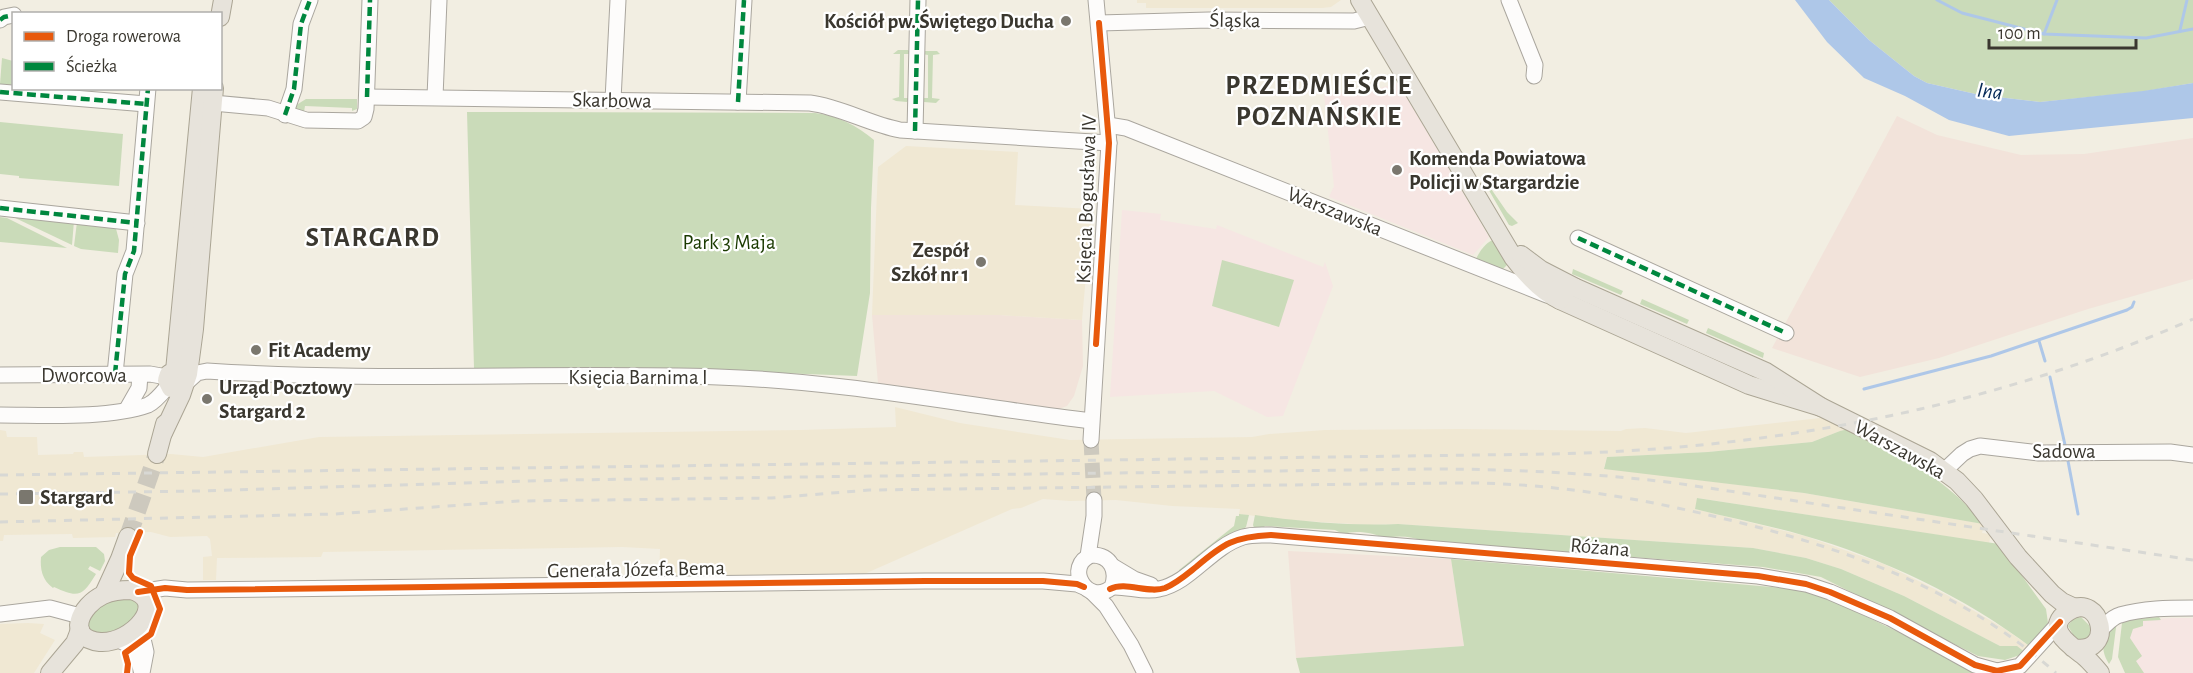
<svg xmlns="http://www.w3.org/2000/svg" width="2193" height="673" viewBox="0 0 2193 673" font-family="'Alegreya Sans',sans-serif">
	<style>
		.commercial { fill: #f6e6e3 }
		.industrial { fill: #f2e3da }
		.built { fill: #f0e8d3 }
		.green { fill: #cadbb9 }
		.water { fill: #aec7e8 }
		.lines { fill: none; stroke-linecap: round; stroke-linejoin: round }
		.stream { stroke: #aec7e8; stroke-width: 3 }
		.minor-tunnel { stroke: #cdc9be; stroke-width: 15; stroke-dasharray: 15 8; stroke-linecap: butt }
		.major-tunnel { stroke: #cdc9be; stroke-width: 18; stroke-dasharray: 18 9; stroke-linecap: butt }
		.minor-casing { stroke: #aaa69e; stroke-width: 17 }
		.major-casing { stroke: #aba594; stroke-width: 20 }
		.minor { stroke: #fdfcfb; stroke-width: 15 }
		.major { stroke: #e7e3db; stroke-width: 18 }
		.rail { stroke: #d8d8d4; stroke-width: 3; stroke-dasharray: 8 8; stroke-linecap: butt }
		.quiet { stroke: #00873e; stroke-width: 4.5; stroke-dasharray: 9 4.5; stroke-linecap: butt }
		.cycleway-casing { stroke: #fff; stroke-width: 10 }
		.cycleway { stroke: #e8590c; stroke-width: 6 }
		.poi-dot { fill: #7a776e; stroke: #fff; stroke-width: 2 }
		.labels { text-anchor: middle; stroke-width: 4.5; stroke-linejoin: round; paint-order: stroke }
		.street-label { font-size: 21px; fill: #3a372f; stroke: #fff }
		.poi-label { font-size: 21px; font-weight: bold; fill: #3a372f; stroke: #fff; text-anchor: start }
		.park-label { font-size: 21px; fill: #1a3a00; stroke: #fff }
		.water-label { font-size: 22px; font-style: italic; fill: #042856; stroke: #fff }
		.district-label { font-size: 27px; font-weight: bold; letter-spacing: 1.5px; fill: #3a372f; stroke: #fff }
	</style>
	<rect width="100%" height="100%" fill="#f2eee2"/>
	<g class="commercial">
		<polygon points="1398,83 1489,237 1473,255 1329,197 1334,186 1324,95 1330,93 1365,92"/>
		<polygon points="1122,210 1161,214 1160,220 1196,226 1216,229 1217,225 1323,267 1325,262 1333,286 1283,416 1267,417 1214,391 1110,397"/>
		<polygon points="2172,618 2193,618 2193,673 2127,673 2124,621"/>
	</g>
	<g class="industrial">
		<polygon points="1897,116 1937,135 2021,155 2084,154 2193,138 2193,279 2088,309 1939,358 1860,377 1772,348"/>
		<polygon points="872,315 999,315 1082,320 1083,366 1074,396 1067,406 1056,410 996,400 878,383"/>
		<polygon points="1288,551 1451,559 1464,646 1296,658"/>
	</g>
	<g class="built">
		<polygon points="1137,0 1341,0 1331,7 1322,8 1146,8 1146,3 1137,3"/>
		<polygon points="906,146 1018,152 1015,205 1092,209 1082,320 999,315 872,315 878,167"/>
		<polygon points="895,407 960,423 1070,440 1252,437 1269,434 1325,430 1460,429 1621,431 1626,429 1645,428 1686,433 1829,417 1833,423 1838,422 1852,429 1840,431 1812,442 1708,452 1607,457 1604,468 1804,493 1984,524 1982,533 1991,534 1989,543 1698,498 1695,509 1805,536 1884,564 1947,595 2005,629 2032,648 2026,653 2016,646 2000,646 1904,596 1841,569 1806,558 1753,548 1398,524 1370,525 1288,520 1239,514 1240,509 1172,506 1116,500 1070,501 1043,499 1021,508 1012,509 862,575 659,577 660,549 622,547 323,552 321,557 217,558 216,580 203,580 203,557 212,556 210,539 207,536 170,537 151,532 116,533 115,537 73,538 72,534 4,535 3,541 0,541 0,430 6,431 7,437 37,437 38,455 73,454 74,452 83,452 84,457 171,454 203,457 319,437 801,430 896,427"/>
		<polygon points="28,623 44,624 40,633 55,640 34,673 0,673 0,624"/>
	</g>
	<g class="green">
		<polygon points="1829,0 2193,0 2193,83 2140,92 2040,102 1980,95 1927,83 1914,76 1869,40"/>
		<polygon points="898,50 908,50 912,54 904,54 904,98 911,98 907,102 896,101 892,99 899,97 900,54 893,54"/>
		<polygon points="924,51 937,51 940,54 933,55 932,98 940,99 936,103 924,102 921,98 928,98 928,55 922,54"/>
		<polygon points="2,58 13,61 14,88 0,84"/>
		<polygon points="306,99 357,99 357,109 352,111 352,108 305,106 304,112 296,111 293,107"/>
		<path d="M467,112l348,1c21,2 43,13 59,27l-3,68 -1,85 -13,83 -198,-8h-185z"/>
		<polygon points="0,122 123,134 119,186 19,178 19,176 0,174"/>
		<polygon points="1486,178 1488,181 1487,183 1507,212 1518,223 1512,226 1509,225 1483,180"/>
		<polygon points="11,216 74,221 72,245"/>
		<polygon points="0,217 7,218 67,248 0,242"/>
		<polygon points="77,222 115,225 119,240 118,253 81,249 74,246"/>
		<path d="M1496,239l13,24 -7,7 -27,-9c4,-9 11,-20 21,-22z"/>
		<polygon points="1222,260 1294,280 1279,327 1212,306"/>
		<polygon points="1573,269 1623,291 1621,295 1572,274"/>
		<polygon points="1642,299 1689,320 1687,324 1640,304"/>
		<polygon points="1708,328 1764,353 1763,358 1706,333"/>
		<path d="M1853,428c47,28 96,52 130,96l-179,-31 -200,-24 3,-12 101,-5 104,-10 28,-11z"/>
		<path d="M1697,498l302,46 47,65 2,14 -16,25c-67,-51 -149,-90 -230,-113 -35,-10 -71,-17 -107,-26z"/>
		<polygon points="1239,514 1249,515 1246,527 1180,572 1179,570 1234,526 1236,516 1239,516"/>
		<path d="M1255,515c47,7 96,11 143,9l355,24 53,10 35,11 63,27 96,50h17l9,7 -21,7 -27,-4 -157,-79 -58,-10 -339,-26c-12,-4 -27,-7 -40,-2 -9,-7 -30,-9 -41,-5l-8,-4 -70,-4 -5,5 -5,-1 -2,-5z"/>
		<path d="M60,547h36l8,7 1,7 -5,10 -10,-5 -2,3 8,5c-14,23 -18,24 -42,13l-1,1c-11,-8 -13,-19 -12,-31l8,-7z"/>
		<path d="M1451,559l355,31c59,24 114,52 170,83h-676l-4,-15 168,-12z"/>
		<path d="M128,596l10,7 1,10c-13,15 -29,23 -48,18l-5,-10 11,-15z"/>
		<polygon points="2081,617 2089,625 2092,634 2082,642 2075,638 2068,626 2073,619"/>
		<polygon points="2159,617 2161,620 2143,621 2143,626 2133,629 2130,638 2142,656 2136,661 2144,673 2125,673 2118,657 2122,623 2124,620"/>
		<path d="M2117,620l-5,39 -3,5c-11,-17 -5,-30 8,-44z"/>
	</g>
	<polygon class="water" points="1795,0 1829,0 1869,40 1914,76 1927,83 1980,95 2040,102 2143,91 2193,83 2193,118 2009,136 1949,120 1905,96 1864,78 1827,42"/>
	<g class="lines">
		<g class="stream">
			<polyline points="1937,0 1962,13 2044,34 2146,38 2193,29"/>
			<polyline points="2180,30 2187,0"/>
			<polyline points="2044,34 2057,0"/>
			<polyline points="2039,341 2045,361"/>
			<polyline points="2050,377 2065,445"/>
			<polyline points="1864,389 1991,356 2127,310 2132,307 2134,302"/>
			<polyline points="2068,461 2078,514"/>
		</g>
		<polyline class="minor-tunnel" points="1091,440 1094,500"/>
		<polyline class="major-tunnel" points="128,537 157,454"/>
		<defs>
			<g id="minor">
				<polyline points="1509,0 1535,65 1534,76"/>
				<polyline points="0,20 4,17 14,15"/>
				<polyline points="1099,23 1209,20 1354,21 1370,17"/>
				<polyline points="0,92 146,104"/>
				<path d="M367,97l443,6c31,4 59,21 90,27l209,13"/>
				<polyline points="435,97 439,0"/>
				<polyline points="613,100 618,0"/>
				<polyline points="738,102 744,0"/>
				<polyline points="213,103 268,108 306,120 358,121 364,117 366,109 370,0"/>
				<polyline points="285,115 294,89 301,24 310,0"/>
				<polyline points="1108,125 1126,128 1547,295"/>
				<polyline points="915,131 918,0"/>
				<polyline points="0,208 137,223"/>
				<polyline points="1578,238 1786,333"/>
				<polyline points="115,374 125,274 134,251 148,88"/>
				<polyline points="0,375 150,374 167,377"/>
				<path d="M186,383l11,-10 10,-2c170,11 341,1 511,6 125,4 249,29 373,44"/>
				<polyline points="127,409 139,388 140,375"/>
				<path d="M0,415c43,0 108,4 148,-10 7,-3 15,-13 20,-19"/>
				<polyline points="1091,440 1109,143 1096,0"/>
				<polyline points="1944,471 1962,454 1970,449 1980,446 2039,453 2170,452 2193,455"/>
				<path d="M1092,555c19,0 26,16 20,32 -25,21 -49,-22 -20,-32z"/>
				<polyline points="1088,556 1094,516 1094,500"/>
				<polyline points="1114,567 1134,579 1151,585"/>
				<path d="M1112,587c16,-1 32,6 47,2 31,-6 52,-42 84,-52 9,-3 19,-2 28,-2l487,41 48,8 24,8 60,26 85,47 22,6 23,-5 40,-44"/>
				<polyline points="138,592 165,588 187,590 925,581 1043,581 1077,584 1084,587"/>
				<polyline points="1092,592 1106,606 1131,645 1145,673"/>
				<polyline points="0,614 50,608 80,616"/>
				<polyline points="140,626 146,652 142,673"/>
				<path d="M2101,629c6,-5 11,-12 19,-14 23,-7 49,-7 73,-7"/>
				<path d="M116,640c16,3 22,15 25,30"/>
			</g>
			<g id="major">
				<path d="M1360,0l153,257c12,16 28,34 47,43l189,85 72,22"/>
				<polyline points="220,17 223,0"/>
				<polyline points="1521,255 1541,270 1574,287"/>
				<polyline points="1560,300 1556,294 1560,286 1576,288 1766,372 1821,407 1930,461 1957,481 1974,499 2018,557 2052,594 2062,602 2075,608"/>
				<polyline points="175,371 202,88"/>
				<polyline points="171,388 167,380 169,374 175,371"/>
				<polyline points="163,433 181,395 188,374 194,329 214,88"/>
				<polyline points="157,454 165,424"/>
				<path d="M131,590c39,11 1,54 -31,52 -36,-4 -19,-37 3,-47 9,-4 19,-5 28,-5z"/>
				<polyline points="104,594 120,559 128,537"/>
				<path d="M2073,648c44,8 28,-57 -4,-37 -27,17 2,35 15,45 6,5 11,11 16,17"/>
				<polyline points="50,673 75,643 80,630"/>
			</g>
		</defs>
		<use href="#minor" class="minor-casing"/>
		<use href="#major" class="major-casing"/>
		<use href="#minor" class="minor"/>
		<use href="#major" class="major"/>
		<g class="rail">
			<path d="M0,475l1552,-21c221,-5 438,-46 641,-135"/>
			<path d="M0,494l197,-3 368,-11 864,-11c83,0 164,4 246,14l518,77"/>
			<path d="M0,522l335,-8 183,-13 253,-3 98,-8 584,-7c90,-1 177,13 264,34 122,29 244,71 339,156"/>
		</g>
		<g class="quiet">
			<polyline points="0,20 4,17 14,15"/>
			<polyline points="0,92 146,104"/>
			<polyline points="367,97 370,0"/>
			<polyline points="738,102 744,0"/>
			<polyline points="285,115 294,89 301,24 310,0"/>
			<polyline points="915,131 918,0"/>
			<polyline points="0,208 137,223"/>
			<polyline points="1578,238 1786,333"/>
			<polyline points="115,374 125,274 134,251 148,88"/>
		</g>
		<defs>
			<g id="cycleway">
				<polyline points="1096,344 1109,143 1099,23"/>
				<path d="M1110,589c16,-8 38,5 55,-1 12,-5 21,-13 31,-21 28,-24 38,-30 75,-32l487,41 48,8 24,8 60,26 85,47 22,6 23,-5 40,-44"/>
				<polyline points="138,592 165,588 187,590 925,581 1043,581 1077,584 1084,587"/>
				<polyline points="127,673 128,664 125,653 151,634 160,609 151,586 133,578 129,573 130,556 140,532"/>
			</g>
		</defs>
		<use href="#cycleway" class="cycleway-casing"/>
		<use href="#cycleway" class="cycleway"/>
	</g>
	<g class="poi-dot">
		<circle cx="1066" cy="21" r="6"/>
		<circle cx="1397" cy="170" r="6"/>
		<circle cx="981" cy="262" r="6"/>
		<circle cx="256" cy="350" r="6"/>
		<circle cx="207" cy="399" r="6"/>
		<rect x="18" y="489" width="16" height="16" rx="3"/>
	</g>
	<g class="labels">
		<g class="street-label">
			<text transform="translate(1235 20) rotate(1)" y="7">Śląska</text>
			<text transform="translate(612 100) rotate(1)" y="7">Skarbowa</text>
			<text transform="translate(1086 199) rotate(-88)" y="7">Księcia Bogusława IV</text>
			<text transform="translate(1335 211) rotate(22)" y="7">Warszawska</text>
			<text x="84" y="382">Dworcowa</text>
			<text x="638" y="384">Księcia Barnima I</text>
			<text transform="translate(1900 449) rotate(29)" y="7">Warszawska</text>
			<text x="2064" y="458">Sadowa</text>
			<text transform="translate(1600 547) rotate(5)" y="7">Różana</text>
			<text transform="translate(636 569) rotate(-1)" y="7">Generała Józefa Bema</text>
		</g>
		<g class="poi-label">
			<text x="1054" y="28" text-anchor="end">Kościół pw. Świętego Ducha</text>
			<text x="1409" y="165">Komenda Powiatowa<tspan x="1409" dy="24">Policji w Stargardzie</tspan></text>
			<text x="969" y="257" text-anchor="end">Zespół<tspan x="969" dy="24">Szkół nr 1</tspan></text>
			<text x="268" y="357">Fit Academy</text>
			<text x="219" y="394">Urząd Pocztowy<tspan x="219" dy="24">Stargard 2</tspan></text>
			<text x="40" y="504">Stargard</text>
		</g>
		<g class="park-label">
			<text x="729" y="249">Park 3 Maja</text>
		</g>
		<g class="water-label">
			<text transform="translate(1990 90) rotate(8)" y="8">Ina</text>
		</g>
		<g class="district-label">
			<text x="1319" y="94">PRZEDMIEŚCIE<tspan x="1319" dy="31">POZNAŃSKIE</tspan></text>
			<text x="373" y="246">STARGARD</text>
		</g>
	</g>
	<rect x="12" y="12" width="210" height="78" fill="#ffffff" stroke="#b0afac" stroke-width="1.5"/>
	<rect x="24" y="32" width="30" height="9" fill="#e8590c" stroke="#b0afac" stroke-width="1.5"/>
	<text x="66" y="42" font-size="18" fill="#3a372f">Droga rowerowa</text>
	<rect x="24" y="62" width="30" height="9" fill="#00873e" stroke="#b0afac" stroke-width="1.5"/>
	<text x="66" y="72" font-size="18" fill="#3a372f">Ścieżka</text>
	<path d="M1989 39v9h147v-9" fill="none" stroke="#3a372f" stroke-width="3"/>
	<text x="1998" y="39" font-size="18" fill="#3a372f" stroke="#ffffff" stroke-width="4.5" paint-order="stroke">100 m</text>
</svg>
